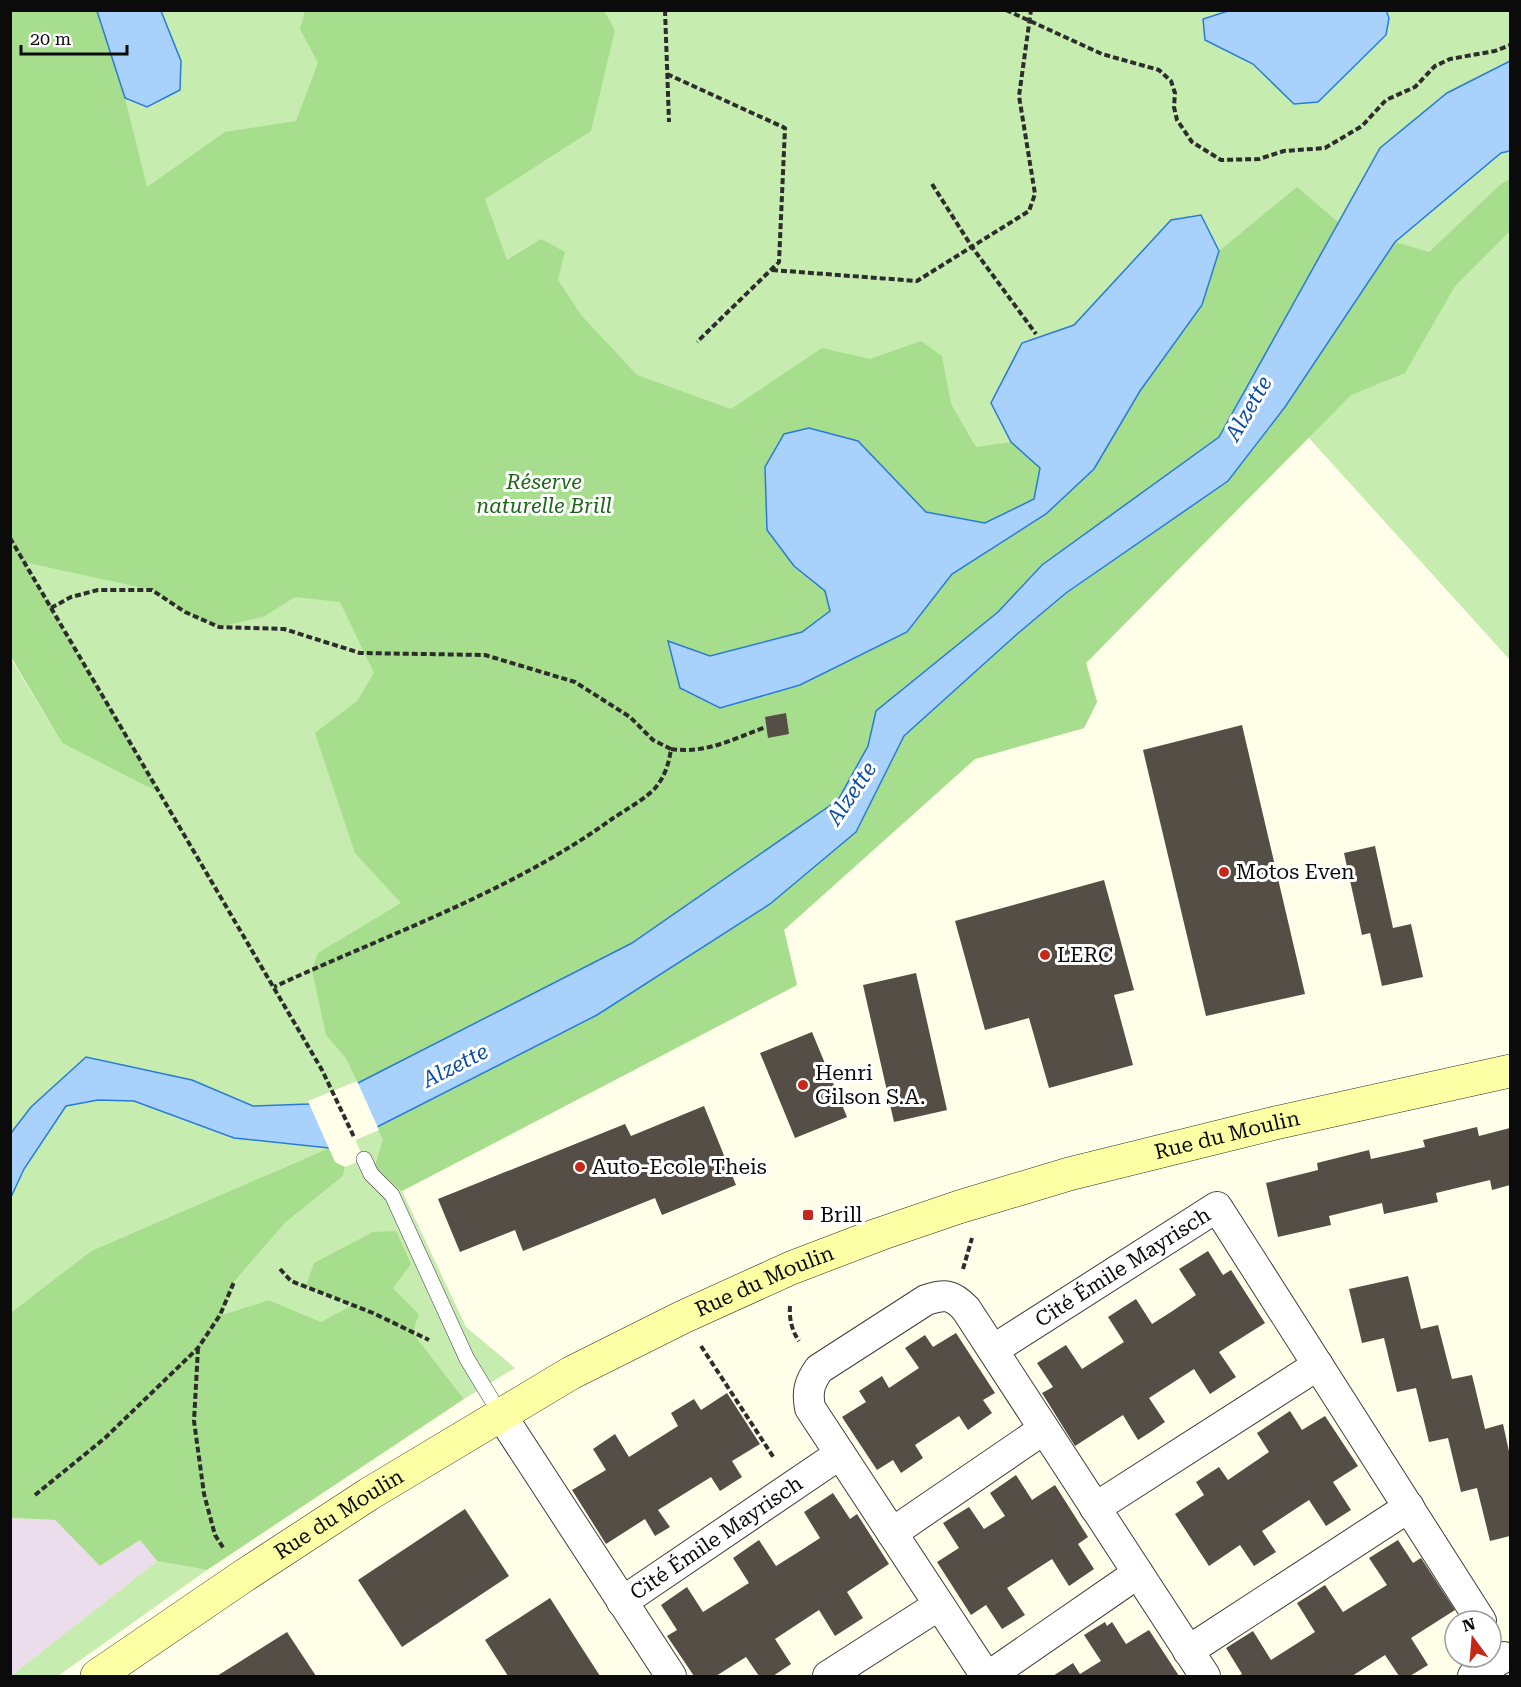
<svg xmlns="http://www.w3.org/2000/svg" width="1521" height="1687" viewBox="0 0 1521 1687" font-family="'Roboto Serif',serif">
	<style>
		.industrial { fill: #ebddeb }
		.green { fill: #c7ecaf }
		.forest { fill: #a7de8d }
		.water { fill: #a8d1fb; stroke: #297bd9; stroke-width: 1.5 }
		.pier { fill: #fffee9 }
		.building { fill: #544e46 }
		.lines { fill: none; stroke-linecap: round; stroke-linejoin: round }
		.service-casing { stroke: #3e3e3e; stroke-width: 16 }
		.minor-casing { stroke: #3e3e3e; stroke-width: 32 }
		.secondary-casing { stroke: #2d2d2d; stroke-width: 34 }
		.path { stroke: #2d2d2d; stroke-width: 4; stroke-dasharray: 6 3; stroke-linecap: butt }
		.service { stroke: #fff; stroke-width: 15 }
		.minor { stroke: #fff; stroke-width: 30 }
		.secondary { stroke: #fdffa4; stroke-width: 33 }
		.poi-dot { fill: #c62718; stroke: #fff; stroke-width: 2 }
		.labels { text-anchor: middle; stroke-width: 6; stroke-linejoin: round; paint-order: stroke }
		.park-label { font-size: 21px; font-style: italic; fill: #1c6717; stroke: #fff }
		.poi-label { font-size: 21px; fill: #0b0b0b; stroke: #fff; text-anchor: start }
		.street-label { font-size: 21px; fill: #0b0b0b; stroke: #fff }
		.water-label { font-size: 22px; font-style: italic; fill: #0b4da6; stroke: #fff }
	</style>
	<rect width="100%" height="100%" fill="#fffee9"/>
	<polygon class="industrial" points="11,1518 55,1520 100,1566 140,1540 157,1561 11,1676"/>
	<g class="green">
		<polygon points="11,11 1510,11 1510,660 1308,437 1086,663 1097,702 1084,728 975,759 784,930 797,985 402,1191 466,1327 515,1368 464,1399 413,1333 419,1314 392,1287 321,1322 269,1300 220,1315 234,1282 285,1223 343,1176 345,1167 364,1159 334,1094 309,1104 253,1106 192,1080 31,1107 11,1133 10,657 62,743 159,792 24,562"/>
		<polygon points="98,1100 134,1101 234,1138 329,1148 91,1251 13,1311 11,1312 10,1197 24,1169 66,1106"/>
		<polygon points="157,1561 207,1570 58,1676 11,1676"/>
	</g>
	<g class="forest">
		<polygon points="11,11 97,11 125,98 147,187 225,132 296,121 318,63 300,29 305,11 604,11 615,30 591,131 485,199 507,260 541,239 565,252 558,280 581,315 637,375 731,409 822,348 870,359 921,341 942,356 951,404 976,447 1011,442 1040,468 1034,499 985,523 926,512 858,441 794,566 825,591 830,611 802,632 710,656 668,642 680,688 907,632 952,574 1046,514 1094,469 1140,391 1202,305 1219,251 1297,187 1338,222 1219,437 1042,565 998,612 876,711 868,746 838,800 632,943 358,1084 346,1058 326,1035 312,970 318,953 401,903 355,853 315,733 357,701 374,673 340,602 295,597 263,617 219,627 185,612 152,590 24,562 160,793 62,743 11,657"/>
		<polygon points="1510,179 1510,231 1455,286 1405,373 1351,395 1086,663 1097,702 1084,728 975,759 784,930 797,985 402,1191 374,1168 383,1140 377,1127 597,1015 770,904 856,832 904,737 1016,635 1066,593 1228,481 1285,407 1395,242 1429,252 1501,184"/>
		<polygon points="329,1148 335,1162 345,1167 343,1176 285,1223 234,1282 221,1315 269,1300 321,1322 353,1305 306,1286 314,1263 373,1232 396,1231 411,1264 393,1288 419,1314 413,1333 464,1399 207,1570 157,1561 140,1540 100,1566 55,1520 11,1518 11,1312 13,1311 91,1251"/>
	</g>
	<g class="water">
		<polygon points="97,11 161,11 181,61 180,90 147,107 125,98"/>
		<polygon points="1228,11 1386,10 1389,18 1386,35 1318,102 1294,104 1253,64 1205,40 1203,19"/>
		<polygon points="1510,61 1510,151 1501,153 1395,242 1285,407 1228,481 1066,593 1016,635 904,736 856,832 770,904 597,1015 377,1127 329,1148 234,1138 134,1101 98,1100 66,1106 24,1169 11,1197 11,1133 31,1107 86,1057 192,1080 253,1106 309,1104 358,1083 632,943 838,800 868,746 876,711 998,612 1042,565 1219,437 1380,148 1447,93"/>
		<polygon points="1201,215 1219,251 1202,305 1140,391 1094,469 1046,514 952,574 907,632 800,685 720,708 680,688 668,641 710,656 802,632 830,611 825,591 794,566 767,530 765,467 784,434 809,428 858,441 926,512 985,523 1034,499 1040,468 1011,442 991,403 1022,343 1074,325 1171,220"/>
	</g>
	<polygon class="pier" points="357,1081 379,1130 330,1151 308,1101"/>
	<g class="building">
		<polygon points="786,713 789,734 768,738 765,717"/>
		<polygon points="1242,725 1305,994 1206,1016 1143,750"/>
		<polygon points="1375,846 1393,928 1411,924 1423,977 1382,986 1370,933 1362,935 1344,853"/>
		<polygon points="1104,880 1134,990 1114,995 1133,1065 1049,1088 1029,1018 985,1030 955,921"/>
		<polygon points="916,973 947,1110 894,1122 863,985"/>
		<polygon points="812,1032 847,1117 795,1138 760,1053"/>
		<polygon points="704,1106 736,1185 662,1215 655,1198 523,1251 515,1230 460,1252 438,1199 625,1124 631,1136"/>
		<polygon points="1477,1127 1479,1136 1510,1128 1510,1185 1492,1190 1490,1180 1436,1193 1438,1202 1384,1214 1382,1203 1329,1216 1331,1225 1278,1237 1266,1183 1318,1170 1317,1163 1369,1150 1371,1159 1425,1147 1423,1140"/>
		<polygon points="1208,1251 1223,1275 1231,1270 1265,1323 1219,1352 1236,1377 1210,1394 1194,1369 1149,1398 1165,1422 1152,1431 1138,1440 1123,1415 1075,1446 1042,1393 1053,1387 1037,1363 1066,1345 1082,1369 1124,1342 1108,1317 1136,1299 1152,1324 1171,1312 1196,1295 1179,1269"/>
		<polygon points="1408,1276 1421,1329 1438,1325 1452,1379 1472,1375 1485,1429 1503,1424 1510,1456 1510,1536 1490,1541 1477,1488 1461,1492 1448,1438 1429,1442 1416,1388 1397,1392 1384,1338 1362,1343 1349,1289"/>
		<polygon points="956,1333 995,1393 983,1400 992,1413 968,1430 959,1416 915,1445 923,1458 901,1473 893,1460 877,1470 842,1417 866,1402 859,1391 882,1376 889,1388 919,1368 905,1348 925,1335 933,1347"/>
		<polygon points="727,1393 760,1444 732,1461 742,1477 720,1491 711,1477 658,1510 670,1527 655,1536 645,1519 606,1544 572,1490 606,1470 593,1449 615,1434 629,1457 678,1426 671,1413 694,1399 701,1410"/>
		<polygon points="1290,1411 1302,1430 1325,1416 1358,1466 1333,1482 1351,1510 1326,1526 1309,1500 1262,1531 1276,1552 1254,1566 1240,1545 1209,1566 1175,1514 1204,1495 1196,1482 1219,1467 1228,1480 1269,1452 1257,1433"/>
		<polygon points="1016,1475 1032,1500 1055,1485 1088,1537 1078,1544 1094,1569 1069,1586 1052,1559 1007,1588 1025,1615 1002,1629 986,1605 971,1615 937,1562 959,1548 943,1523 969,1507 984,1529 997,1521 1005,1516 990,1493"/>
		<polygon points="833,1493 850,1519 857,1514 889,1564 847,1592 863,1618 835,1636 819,1610 775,1639 791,1664 773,1676 759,1676 746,1657 716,1676 694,1676 667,1636 677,1630 661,1605 687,1587 703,1612 749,1583 733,1558 759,1540 776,1566 800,1551 820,1538 804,1512"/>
		<polygon points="465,1509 509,1576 402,1647 358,1580"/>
		<polygon points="1398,1540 1413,1563 1421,1558 1455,1610 1411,1638 1428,1665 1410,1676 1399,1676 1385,1655 1352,1676 1238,1676 1242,1674 1226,1648 1253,1631 1271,1660 1315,1632 1297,1603 1325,1585 1343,1612 1387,1585 1369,1558"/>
		<polygon points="550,1598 580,1645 600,1676 508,1676 485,1640"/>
		<polygon points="1105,1622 1107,1626 1112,1622 1126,1644 1149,1630 1179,1676 1053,1676 1073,1663 1080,1674 1101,1661 1084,1635"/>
		<polygon points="287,1632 316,1676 217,1676"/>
	</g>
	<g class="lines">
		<defs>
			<polyline id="service" points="364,1159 371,1174 392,1195 467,1359 501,1415"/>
			<g id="minor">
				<path id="s1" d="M993,1350l224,-143 264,414"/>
				<polyline points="501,1415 671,1676"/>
				<polyline points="1095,1508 1318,1365"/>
				<polyline points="892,1533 1044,1429"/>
				<path id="s2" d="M622,1602l218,-148"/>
				<polyline points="1188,1651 1409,1507"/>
				<polyline points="828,1676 939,1605"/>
				<path d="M986,1676l-176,-268c-3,-16 -1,-25 9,-39l107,-69c19,-6 26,-6 40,9l239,367"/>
				<polyline points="989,1676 1138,1573"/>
				<polyline points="1473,1676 1504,1657"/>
			</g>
			<g id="secondary">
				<path id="s3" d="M97,1676l145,-99 127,-83 202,-121 112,-56 108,-49 89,-34 79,-27 110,-33 202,-50 239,-53"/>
			</g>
		</defs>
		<use href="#service" class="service-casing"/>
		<use href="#minor" class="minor-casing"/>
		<use href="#secondary" class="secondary-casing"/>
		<g class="path">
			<polyline points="665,10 669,122"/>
			<polyline points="1006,10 1102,54 1159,70 1171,81 1175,93 1174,107 1177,120 1192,142 1221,160 1259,159 1284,151 1325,148 1362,126 1386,100 1415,87 1435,66 1450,59 1495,51 1510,45"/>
			<polyline points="667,74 785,128 779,262 697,342"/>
			<polyline points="932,184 972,247 1036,334"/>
			<polyline points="772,270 917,281 1029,211 1035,194 1019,96 1031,10"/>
			<polyline points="10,538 322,1070 354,1137"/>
			<path d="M51,608l20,-11 27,-7h54l33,22 34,15 65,2 76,24 125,2 90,27 55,35 23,23 18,9c-2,14 -6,27 -15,38 -9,11 -31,23 -44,32 -103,74 -224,115 -338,168"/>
			<path d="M671,749c35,5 62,-10 95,-22"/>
			<polyline points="280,1269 291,1281 373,1313 429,1340"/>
			<polyline points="963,1269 972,1238"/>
			<path d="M790,1306c-1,13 2,25 9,35"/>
			<polyline points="701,1346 774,1458"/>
			<polyline points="198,1348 194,1421 204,1494 215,1535 224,1549"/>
			<polyline points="35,1495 105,1438 198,1348 220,1315 234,1282"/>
		</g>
		<use href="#service" class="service"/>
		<use href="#minor" class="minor"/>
		<use href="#secondary" class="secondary"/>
	</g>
	<g class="poi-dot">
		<circle cx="1224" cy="872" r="6"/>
		<circle cx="1045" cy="955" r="6"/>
		<circle cx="803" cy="1085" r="6"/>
		<circle cx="580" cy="1167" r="6"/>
		<rect x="802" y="1209" width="12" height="12" rx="3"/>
	</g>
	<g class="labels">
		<g class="park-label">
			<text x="544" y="489">Réserve<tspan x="544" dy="24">naturelle Brill</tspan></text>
		</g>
		<g class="poi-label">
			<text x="1236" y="879">Motos Even</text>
			<text x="1057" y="962">LERC</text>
			<text x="815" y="1080">Henri<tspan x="815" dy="24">Gilson S.A.</tspan></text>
			<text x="592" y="1174">Auto-Ecole Theis</text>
			<text x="820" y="1222">Brill</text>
		</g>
		<g class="street-label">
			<text dy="7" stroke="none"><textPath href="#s3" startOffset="1263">Rue du Moulin</textPath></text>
			<text dy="7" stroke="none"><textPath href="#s1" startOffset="154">Cité Émile Mayrisch</textPath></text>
			<text dy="7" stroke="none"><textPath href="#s3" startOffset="777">Rue du Moulin</textPath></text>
			<text dy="7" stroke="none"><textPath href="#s3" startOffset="291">Rue du Moulin</textPath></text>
			<text dy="7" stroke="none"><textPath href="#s2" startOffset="114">Cité Émile Mayrisch</textPath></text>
		</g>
		<g class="water-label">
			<text transform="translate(1248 408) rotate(-60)" y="8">Alzette</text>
			<text transform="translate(851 793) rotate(-56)" y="8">Alzette</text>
			<text transform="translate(455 1065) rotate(-27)" y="8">Alzette</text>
		</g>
	</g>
	<rect width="1521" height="1687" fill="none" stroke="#0b0b0b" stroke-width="24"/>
	<g transform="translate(1473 1639) rotate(344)"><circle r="28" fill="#ffffff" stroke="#9d9d9d" stroke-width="1.5"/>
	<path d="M0-4.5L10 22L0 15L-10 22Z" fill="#c62718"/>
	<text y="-9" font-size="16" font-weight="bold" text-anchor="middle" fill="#0b0b0b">N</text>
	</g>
	<path d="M21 45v9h106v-9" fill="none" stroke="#0b0b0b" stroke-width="3"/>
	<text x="30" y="45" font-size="18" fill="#0b0b0b" stroke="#ffffff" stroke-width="4.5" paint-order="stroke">20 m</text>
</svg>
